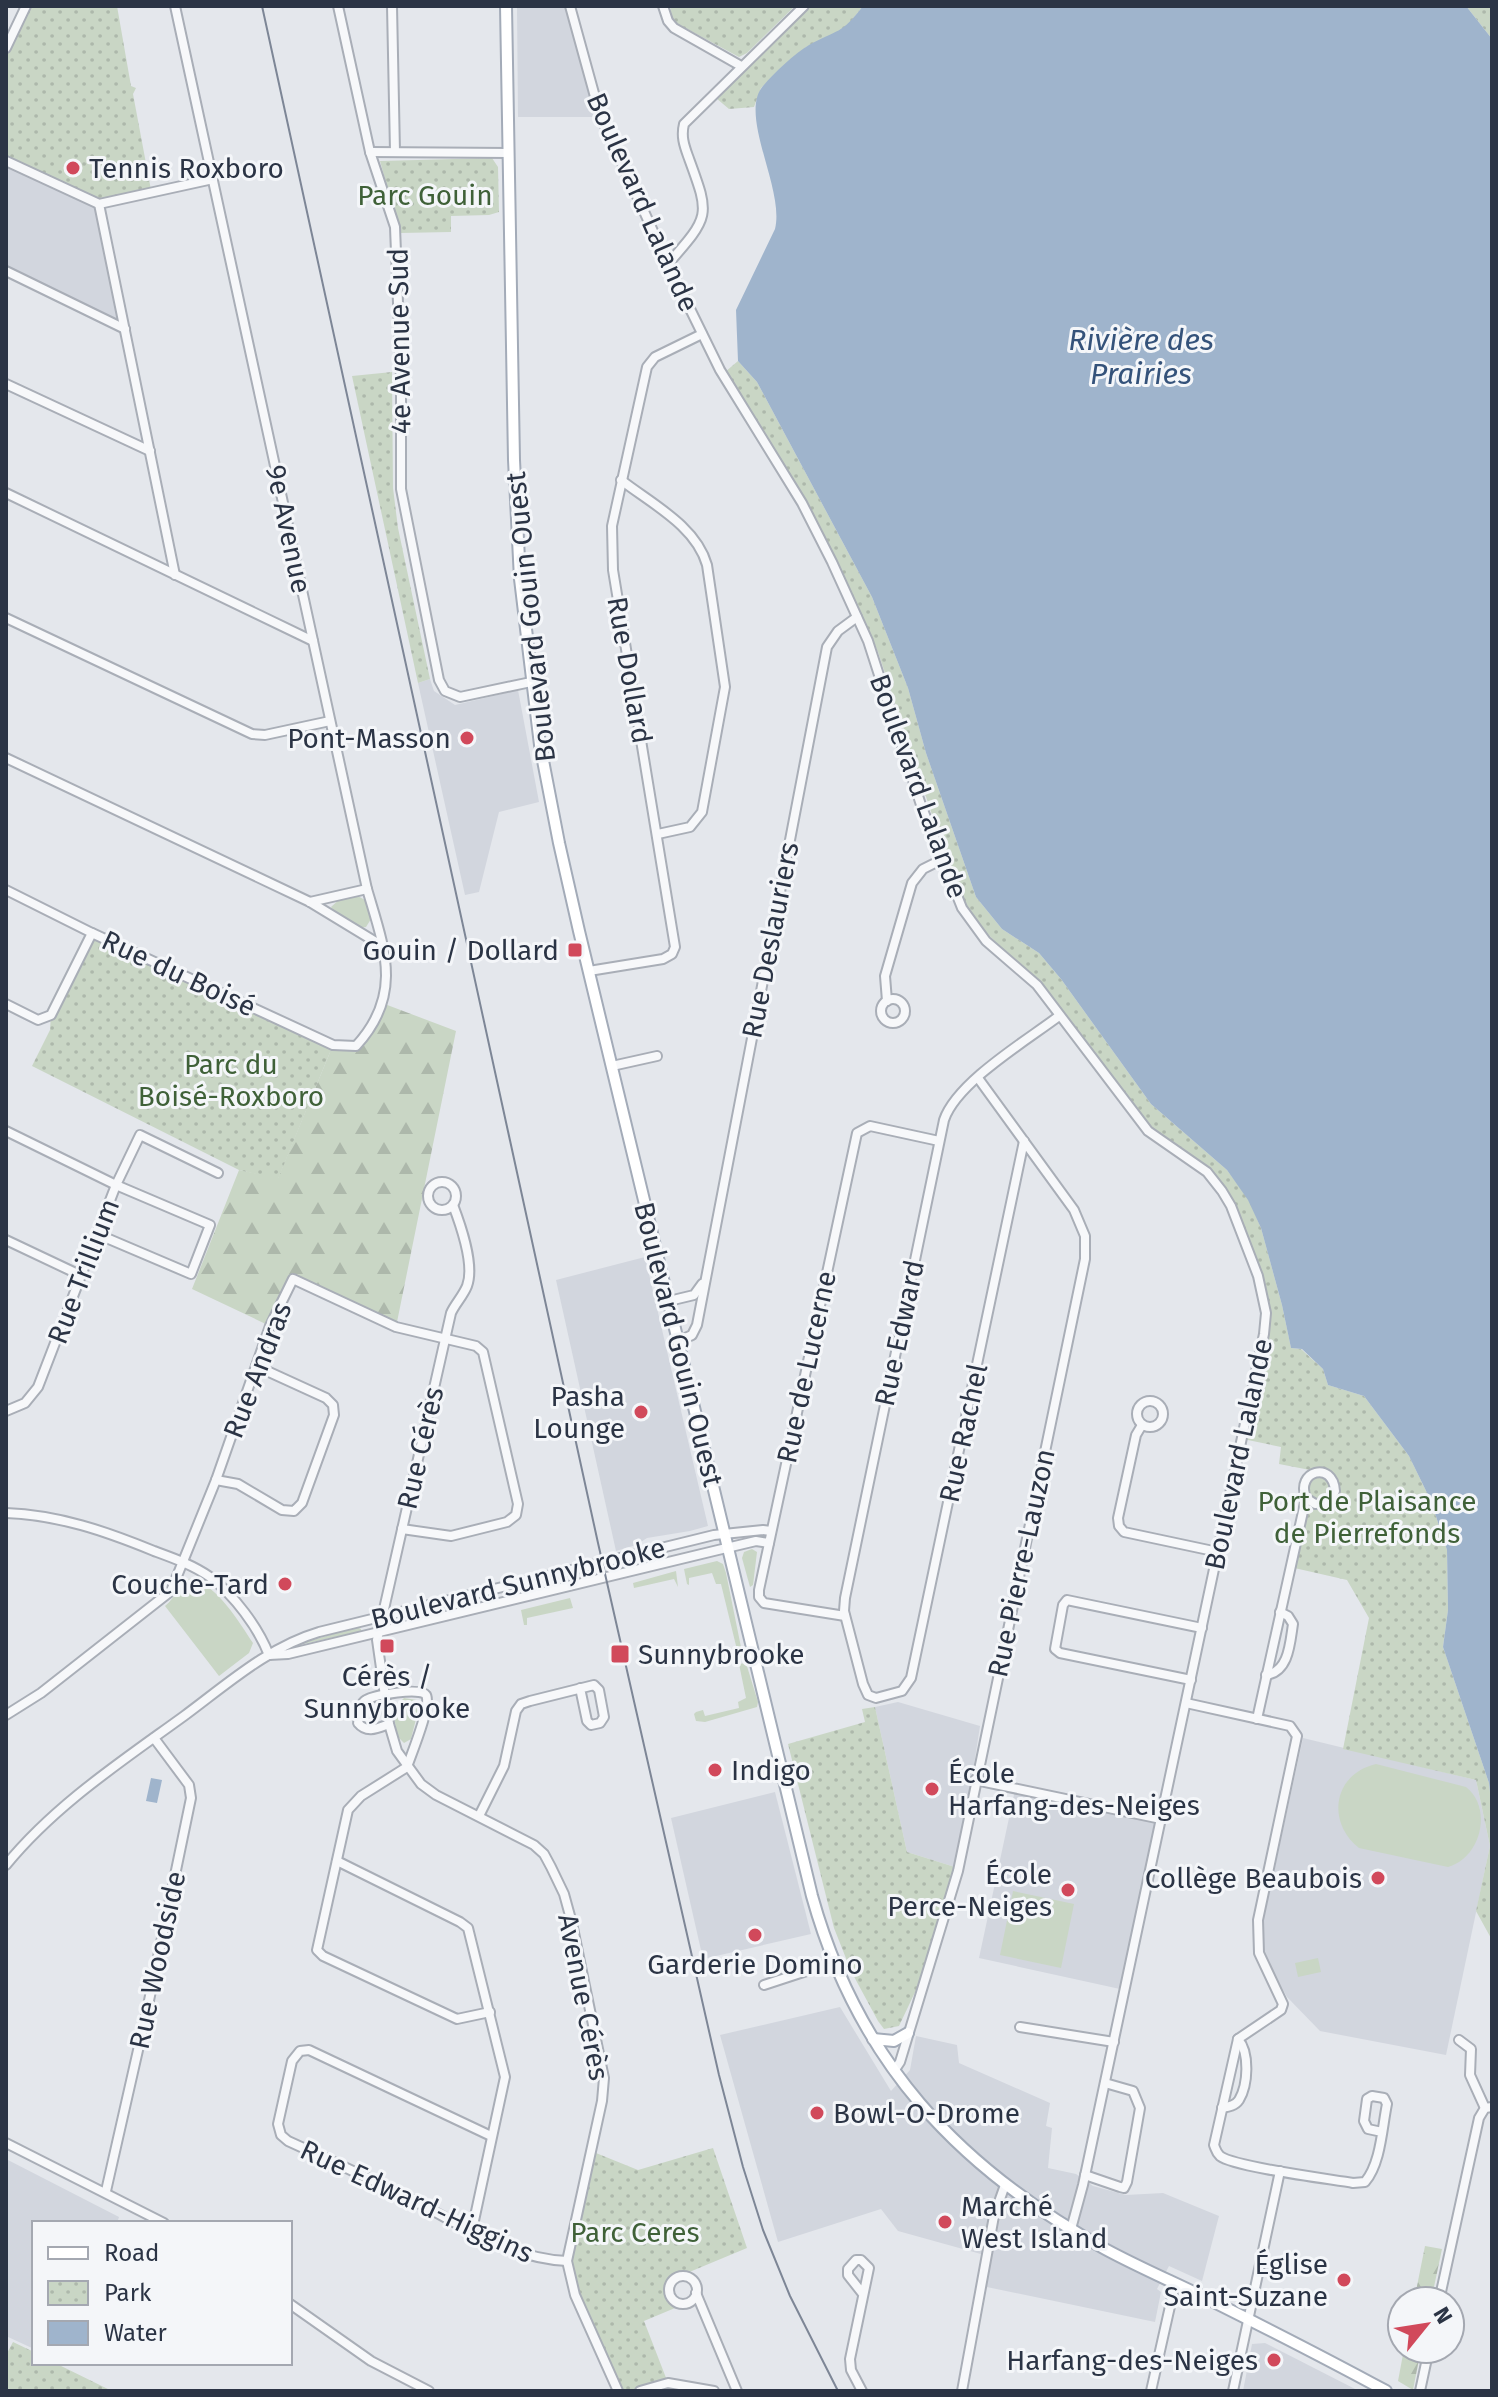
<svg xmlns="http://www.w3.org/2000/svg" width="1498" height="2397" viewBox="0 0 1498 2397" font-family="'Fira Sans',sans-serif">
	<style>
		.built { fill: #d2d6de }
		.grass { fill: #c9d6c5 }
		.forest { fill: url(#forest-firs) }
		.park { fill: url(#park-dots) }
		.water { fill: #9fb4cc }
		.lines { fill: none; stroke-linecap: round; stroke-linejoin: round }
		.minor-casing { stroke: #a9aeb7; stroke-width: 12 }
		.major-casing { stroke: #a3abb8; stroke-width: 14 }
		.minor { stroke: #f7f8fa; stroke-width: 8 }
		.major { stroke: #fff; stroke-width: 10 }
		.tram { stroke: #7d8696; stroke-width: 2 }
		.poi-dot { fill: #d1495b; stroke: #f4f6f9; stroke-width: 3 }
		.labels { text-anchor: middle; stroke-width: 6; stroke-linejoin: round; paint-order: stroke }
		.poi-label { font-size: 28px; fill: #2b3445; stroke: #f4f6f9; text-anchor: end }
		.park-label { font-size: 28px; fill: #3f6138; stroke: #f4f6f9 }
		.street-label { font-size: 28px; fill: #2b3445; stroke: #f4f6f9 }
		.water-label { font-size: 30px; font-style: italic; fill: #34527a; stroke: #f4f6f9 }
	</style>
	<defs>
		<pattern id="forest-firs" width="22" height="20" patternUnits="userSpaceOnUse" patternTransform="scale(2)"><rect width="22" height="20" fill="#c9d6c5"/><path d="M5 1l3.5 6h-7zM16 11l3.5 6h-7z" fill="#adb8ab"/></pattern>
		<pattern id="park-dots" width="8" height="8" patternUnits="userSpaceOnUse" patternTransform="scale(2)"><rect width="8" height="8" fill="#c9d6c5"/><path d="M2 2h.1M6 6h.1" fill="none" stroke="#adb8ab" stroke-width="1.8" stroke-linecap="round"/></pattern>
	</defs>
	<rect width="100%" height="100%" fill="#e4e7ec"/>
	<g class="built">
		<polygon points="517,6 565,6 596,117 518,117"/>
		<polygon points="6,161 99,204 125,329 6,271"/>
		<polygon points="430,679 434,691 455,705 518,690 539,802 499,812 479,892 465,895 418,683"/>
		<polygon points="645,1257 708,1526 690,1531 647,1538 636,1545 616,1551 556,1280"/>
		<polygon points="898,1702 980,1726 958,1868 907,1852 875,1707"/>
		<polygon points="1303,1738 1476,1780 1490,1846 1446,2055 1320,2031 1287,1997 1265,1958 1261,1947 1261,1931"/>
		<polygon points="1015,1790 1156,1821 1120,1989 979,1958"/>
		<polygon points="775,1792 811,1934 703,1959 671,1818"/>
		<polygon points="840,2007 891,2091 910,2070 916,2036 957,2045 959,2063 1050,2103 1046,2126 1052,2128 1048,2168 1076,2174 1093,2186 1126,2195 1163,2193 1219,2216 1202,2281 1169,2266 1157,2289 1161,2292 1155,2322 982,2286 988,2256 898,2231 881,2209 778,2242 720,2035"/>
		<polygon points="6,2159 119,2217 117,2223 34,2223 34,2349 6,2336"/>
		<polygon points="1265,2343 1359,2391 1243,2391 1252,2344"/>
	</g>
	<g class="grass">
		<polygon points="356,895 365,900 371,919 366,927 360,928 334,911 331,907 341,898"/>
		<polygon points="752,1549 757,1552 753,1585 750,1587 742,1558 744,1552"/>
		<polygon points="717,1561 723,1564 726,1573 743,1657 739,1658 721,1584 716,1584 712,1573 689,1578 689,1585 687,1584 684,1569"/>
		<polygon points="676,1571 678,1587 674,1579 634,1588 633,1583"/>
		<path d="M191,1578c26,7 48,44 62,65l-4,10 -30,23 -54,-70c10,-8 17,-24 26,-28z"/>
		<polygon points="570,1598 573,1608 527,1618 527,1625 524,1625 521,1610"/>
		<polygon points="357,1627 361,1629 361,1631 286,1648"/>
		<polygon points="746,1663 758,1702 757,1707 705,1722 696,1721 694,1714 696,1712 703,1710 705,1716 739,1708 738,1702 746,1698 739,1664"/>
		<polygon points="404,1698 417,1700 419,1707 411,1739 404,1743 397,1736 393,1709"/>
		<path d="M1376,1764l90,23c27,21 15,71 -18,80l-89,-19c-33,-26 -26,-74 17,-84z"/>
		<polygon points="1013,1891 1074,1904 1061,1968 1000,1955"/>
		<polygon points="1318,1958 1321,1972 1298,1977 1295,1963"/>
	</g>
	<g class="forest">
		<polygon points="382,1003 456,1031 396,1327 294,1279 270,1326 192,1289 239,1170 278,1178 333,1045 356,1045"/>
		<polygon points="1425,2246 1442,2249 1431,2301 1414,2301"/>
		<polygon points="1404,2349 1421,2349 1413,2390 1398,2381"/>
	</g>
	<g class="park">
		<polygon points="26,6 117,6 131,86 136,88 133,94 151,190 99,204 6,161 6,48"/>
		<polygon points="670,6 795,6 747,53 739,57 678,24 672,17"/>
		<polygon points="812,6 863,6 845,29 806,47 761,88 754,107 729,109 716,98 746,66"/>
		<polygon points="1466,6 1492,6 1492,39"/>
		<polygon points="492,158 498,167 499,212 489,215 451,216 451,232 400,233 380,161"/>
		<path d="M738,361l19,21 115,215 36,91 18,65 50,144 26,32 37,24 22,26 90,125 76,66 22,30 12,28 21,77 9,43 10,1 22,20 5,16 36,11 45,60 22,45 16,49 1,60 -5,37 46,136 3,27v130l-16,-29 14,-65 -14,-66 -133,-31 26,-131 -22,-38 -57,-13 20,-97 -31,-6 2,-17 -38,-8c10,-48 31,-102 22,-151 -4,-20 -13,-40 -21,-58 -10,-23 -20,-46 -38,-63 -17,-16 -39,-23 -56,-37l-112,-145 -65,-66 -19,-38 -76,-229 -20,-45 -23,-48 -110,-187z"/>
		<polygon points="392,372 393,488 398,528 430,679 418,683 352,376"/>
		<polygon points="92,933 333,1045 278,1179 239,1170 32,1066 50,1030 51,1015"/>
		<polygon points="875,1707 907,1852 958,1868 927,1967 899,2026 884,2029 878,2021 851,1971 834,1928 788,1744 865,1722 862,1709"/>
		<path d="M713,2148l34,100 -72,30c-9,10 -5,18 0,30l-31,13 24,62 -28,8h-22l-43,-96 -8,-34 24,-110 47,19z"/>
		<polygon points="13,2342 34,2352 34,2363 55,2363 112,2391 6,2391 6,2355"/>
	</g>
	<g class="water">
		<path d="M863,6h603l26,33v1771l-3,-27 -46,-136 5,-37 -1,-60 -16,-49 -22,-45 -45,-60 -36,-11 -5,-16 -21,-20 -11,-1 -9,-43 -21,-77 -13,-28 -21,-30 -76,-66 -90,-125 -22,-26 -37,-24 -26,-32 -50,-144 -18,-65 -36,-91 -115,-215 -19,-21 -2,-51 39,-81c10,-40 -37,-114 -12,-143 12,-14 31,-32 46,-41 29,-16 32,-10 54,-39z"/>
		<polygon points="151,1778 162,1780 157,1803 146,1801"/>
	</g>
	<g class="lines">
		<defs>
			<g id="minor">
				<polyline points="338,6 370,152 395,227 401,379 401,489 439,680 445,691 460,697 531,682"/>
				<polyline points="392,6 395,152"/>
				<polyline points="570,6 600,115 668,264 720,370 802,503 832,562 868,641 921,805 962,908 986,941 1037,985 1148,1131 1207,1172 1222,1191 1231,1206 1258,1276 1266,1313 1264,1334 1083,2185 1071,2229"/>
				<polyline points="663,6 668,21 674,28 741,66"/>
				<polyline points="6,48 26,6"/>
				<polyline points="370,152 509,153"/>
				<polyline points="6,161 99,204 213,179"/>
				<polyline points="99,204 175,575"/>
				<path d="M668,264c43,-49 42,-48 20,-108 -4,-11 -7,-20 -4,-32l120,-118"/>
				<polyline points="6,271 125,329"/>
				<polyline points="6,384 150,451"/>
				<path d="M621,480c31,24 75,46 86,85l18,122 -23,125 -12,15 -32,7"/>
				<polyline points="6,493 313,641"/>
				<polyline points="6,618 252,734 265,735 330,721"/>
				<polyline points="6,758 310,902 384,947"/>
				<path d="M6,890l86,43 241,112 23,1c48,-52 28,-99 11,-157l-192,-883"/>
				<polyline points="310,902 367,889"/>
				<polyline points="589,971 663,959 672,954 675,947 613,570 612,526 647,367 655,357 702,334"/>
				<circle cx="893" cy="1011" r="12"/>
				<polyline points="887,1001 885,976 912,883 923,869 941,860"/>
				<polyline points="6,1004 38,1020 51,1015 92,933"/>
				<polyline points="612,1066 657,1056"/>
				<polyline points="6,1131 116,1185 38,1387 25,1403 6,1411"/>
				<path d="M1024,1141l-113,537 -9,13 -26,7 -8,-3 -5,-11 -19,-73 1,-13 99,-478c13,-38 82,-79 115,-104"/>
				<circle cx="442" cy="1196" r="14"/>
				<path d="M453,1205c8,21 22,60 14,81 -4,10 -12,18 -16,27l-74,327 12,84 8,27 24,33 15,11 98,50 10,9 7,13 13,27 8,29 32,155 -2,23 -35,160 8,34 43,96"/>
				<polyline points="97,1234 191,1274 210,1225 116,1185 140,1135 218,1173"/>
				<polyline points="6,1240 80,1275"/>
				<polyline points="669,1301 694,1295 702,1284"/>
				<polyline points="679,1341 692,1335 697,1325 827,647 838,631 857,617"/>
				<circle cx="1150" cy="1414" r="13"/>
				<polyline points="1142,1425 1136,1435 1118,1518 1119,1526 1124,1532 1218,1552"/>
				<polyline points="216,1480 238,1484 282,1510 294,1511 302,1503 334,1415 333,1405 326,1398 256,1366"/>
				<path d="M6,1513c53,2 99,18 148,38 19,7 39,14 56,26 24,18 48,50 59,78"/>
				<polyline points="845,1616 764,1603 759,1597 759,1590 857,1133 870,1126 939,1141"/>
				<polyline points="269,1655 288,1654 718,1550 756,1541 769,1543"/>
				<path d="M1266,1675c23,-3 24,-32 27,-51l-5,-8 -8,-4"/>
				<polyline points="1191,1680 1060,1653 1055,1649 1063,1605 1067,1600 1202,1628"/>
				<path d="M1186,1703l104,23 7,10 -39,184 1,33 24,51 -2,6 -43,29 -24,106c2,5 2,7 6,11 14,11 110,23 133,27l12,-1c16,-19 17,-54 22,-78l-3,-6 -12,-2 -5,3 -3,22 4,8 14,3"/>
				<polyline points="6,1715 41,1693 171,1591 216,1480 270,1326 293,1279 396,1327 476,1346 483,1352 518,1504 516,1515 507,1522 451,1536 402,1529"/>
				<path d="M1257,1719l49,-221c-11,-27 27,-38 29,-7l-9,12 -11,1 -9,-6"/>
				<path d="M389,1724c-11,4 -22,10 -31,-1 2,-8 1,-19 8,-23 8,-5 55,-13 60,-5 6,10 -15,60 -19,72"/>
				<polyline points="407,1767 361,1796 348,1810 317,1950 323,1956 457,2019 490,2012"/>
				<polyline points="975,1780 1161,1819"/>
				<polyline points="479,1816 504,1766 516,1711 521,1704 530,1701 594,1685 599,1690 604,1717 600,1723 591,1725 587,1721 580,1688"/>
				<polyline points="337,1861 460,1922 468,1928 505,2077 472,2230"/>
				<path d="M6,1865c49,-60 116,-104 178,-149 42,-31 84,-69 135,-84l395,-97 49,-5 8,1"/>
				<polyline points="764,1985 834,1962"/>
				<polyline points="1020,2027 1114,2042"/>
				<polyline points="1459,2040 1471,2049 1470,2075 1485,2108"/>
				<polyline points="894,2071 900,2062 958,1871 1085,1259 1085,1236 1074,1210 978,1078"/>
				<path d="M1222,2108c6,-1 13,-2 17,-8 9,-15 11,-47 -1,-61"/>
				<path d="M491,2136l-182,-86 -9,1 -8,10 -14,63 3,11 7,6c44,20 87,40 130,62 47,24 94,56 149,58"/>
				<polyline points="6,2143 164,2223"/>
				<polyline points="1085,2175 1120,2187 1124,2188 1127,2182 1140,2108 1133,2091 1105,2083"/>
				<polyline points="106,2191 146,2015 191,1798 189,1785 154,1738"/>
				<circle cx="683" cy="2290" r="14"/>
				<polyline points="696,2293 737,2391"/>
				<polyline points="1439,2301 1479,2118 1485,2108 1492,2107"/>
				<polyline points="290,2304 371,2361 429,2391"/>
				<polyline points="640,2391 668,2383 714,2391"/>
				<polyline points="862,2391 851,2370 850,2359 869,2268 861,2260 856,2260 848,2269 848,2275 863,2294"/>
				<polyline points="962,2391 994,2216 1005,2185"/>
				<polyline points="1151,2391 1175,2284"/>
				<polyline points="1233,2391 1280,2171"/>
				<polyline points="1420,2391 1429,2349"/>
			</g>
			<g id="major">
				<path d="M506,6l8,454 6,119 20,166 19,98 20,88 233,965c46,165 145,271 293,353 35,19 73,35 109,53 58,29 115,58 172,89"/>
				<polyline points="873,2039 894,2041 908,2033"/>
			</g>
		</defs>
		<use href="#minor" class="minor-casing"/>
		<use href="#major" class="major-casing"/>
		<use href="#minor" class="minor"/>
		<use href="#major" class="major"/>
		<polyline class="tram" points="262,6 598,1543 719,2075 743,2167 763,2230 790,2296 838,2391"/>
	</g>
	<g class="poi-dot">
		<circle cx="73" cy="168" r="8"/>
		<circle cx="467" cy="738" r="8"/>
		<rect x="567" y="942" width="16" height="16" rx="4"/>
		<circle cx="641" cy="1412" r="8"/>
		<circle cx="285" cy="1584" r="8"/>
		<rect x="379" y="1638" width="16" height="16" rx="4"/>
		<rect x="610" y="1644" width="20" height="20" rx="4"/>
		<circle cx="715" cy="1770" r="8"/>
		<circle cx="932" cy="1789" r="8"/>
		<circle cx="1378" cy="1878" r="8"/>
		<circle cx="1068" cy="1890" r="8"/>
		<circle cx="755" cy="1935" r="8"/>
		<circle cx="817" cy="2113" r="8"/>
		<circle cx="945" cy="2222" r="8"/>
		<circle cx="1344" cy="2280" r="8"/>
		<circle cx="1274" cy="2360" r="8"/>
	</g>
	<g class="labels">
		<g class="poi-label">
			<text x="89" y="178" text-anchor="start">Tennis Roxboro</text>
			<text x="451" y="748">Pont-Masson</text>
			<text x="559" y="960">Gouin / Dollard</text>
			<text x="625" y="1406">Pasha<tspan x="625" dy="32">Lounge</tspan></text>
			<text x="269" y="1594">Couche-Tard</text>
			<text x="638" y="1664" text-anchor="start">Sunnybrooke</text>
			<text x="387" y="1686" text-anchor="middle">Cérès /<tspan x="387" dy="32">Sunnybrooke</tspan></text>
			<text x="731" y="1780" text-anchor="start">Indigo</text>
			<text x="948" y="1783" text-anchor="start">École<tspan x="948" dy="32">Harfang-des-Neiges</tspan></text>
			<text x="1052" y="1884">École<tspan x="1052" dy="32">Perce-Neiges</tspan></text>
			<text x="1362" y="1888">Collège Beaubois</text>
			<text x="755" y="1974" text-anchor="middle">Garderie Domino</text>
			<text x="833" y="2123" text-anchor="start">Bowl-O-Drome</text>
			<text x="961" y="2216" text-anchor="start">Marché<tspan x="961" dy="32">West Island</tspan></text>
			<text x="1328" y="2274">Église<tspan x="1328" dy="32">Saint-Suzane</tspan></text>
			<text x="1258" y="2370">Harfang-des-Neiges</text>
		</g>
		<g class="park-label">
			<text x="425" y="205">Parc Gouin</text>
			<text x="231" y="1074">Parc du<tspan x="231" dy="32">Boisé-Roxboro</tspan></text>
			<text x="1367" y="1511">Port de Plaisance<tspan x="1367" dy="32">de Pierrefonds</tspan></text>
			<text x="635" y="2242">Parc Ceres</text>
		</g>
		<g class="street-label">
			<text transform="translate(643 202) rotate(66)" y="10">Boulevard Lalande</text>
			<text transform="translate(399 341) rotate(-91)" y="10">4e Avenue Sud</text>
			<text transform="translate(289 529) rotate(78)" y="10">9e Avenue</text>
			<text transform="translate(530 617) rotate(-96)" y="10">Boulevard Gouin Ouest</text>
			<text transform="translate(630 670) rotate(80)" y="10">Rue Dollard</text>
			<text transform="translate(919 786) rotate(70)" y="10">Boulevard Lalande</text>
			<text transform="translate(770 940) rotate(-79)" y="10">Rue Deslauriers</text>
			<text transform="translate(179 973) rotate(25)" y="10">Rue du Boisé</text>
			<text transform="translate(83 1271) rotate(-69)" y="10">Rue Trillium</text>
			<text transform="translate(899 1333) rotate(-78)" y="10">Rue Edward</text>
			<text transform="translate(679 1344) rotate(76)" y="10">Boulevard Gouin Ouest</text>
			<text transform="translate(806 1367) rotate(-78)" y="10">Rue de Lucerne</text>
			<text transform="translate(257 1370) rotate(-69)" y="10">Rue Andras</text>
			<text transform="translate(963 1433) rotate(-78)" y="10">Rue Rachel</text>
			<text transform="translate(420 1448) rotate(-77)" y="10">Rue Cérès</text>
			<text transform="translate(1238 1454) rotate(-78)" y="10">Boulevard Lalande</text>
			<text transform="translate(1021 1563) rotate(-78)" y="10">Rue Pierre-Lauzon</text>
			<text transform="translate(518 1583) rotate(-14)" y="10">Boulevard Sunnybrooke</text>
			<text transform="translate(157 1960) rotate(-78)" y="10">Rue Woodside</text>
			<text transform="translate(584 1997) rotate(79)" y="10">Avenue Cérès</text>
			<text transform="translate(417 2201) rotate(25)" y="10">Rue Edward-Higgins</text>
		</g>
		<g class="water-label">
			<text x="1141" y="350">Rivière des<tspan x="1141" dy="34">Prairies</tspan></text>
		</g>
	</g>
	<rect width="1498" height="2397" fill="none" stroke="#2b3445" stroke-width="16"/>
	<rect x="32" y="2221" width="260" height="144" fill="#f4f6f9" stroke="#a4a8b1" stroke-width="2"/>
	<rect x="48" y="2247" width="40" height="12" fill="#ffffff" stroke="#a4a8b1" stroke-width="2"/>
	<text x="104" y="2261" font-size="24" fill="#2b3445">Road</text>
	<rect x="48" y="2281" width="40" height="24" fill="url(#park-dots)" stroke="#a4a8b1" stroke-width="2"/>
	<text x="104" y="2301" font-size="24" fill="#2b3445">Park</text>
	<rect x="48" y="2321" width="40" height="24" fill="#9fb4cc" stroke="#a4a8b1" stroke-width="2"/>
	<text x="104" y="2341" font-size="24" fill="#2b3445">Water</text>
	<g transform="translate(1426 2325) rotate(60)"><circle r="38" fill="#f4f6f9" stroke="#a4a8b1" stroke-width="2"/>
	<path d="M0-6L14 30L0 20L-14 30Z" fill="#d1495b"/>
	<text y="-12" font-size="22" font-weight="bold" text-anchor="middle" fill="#2b3445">N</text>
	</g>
</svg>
